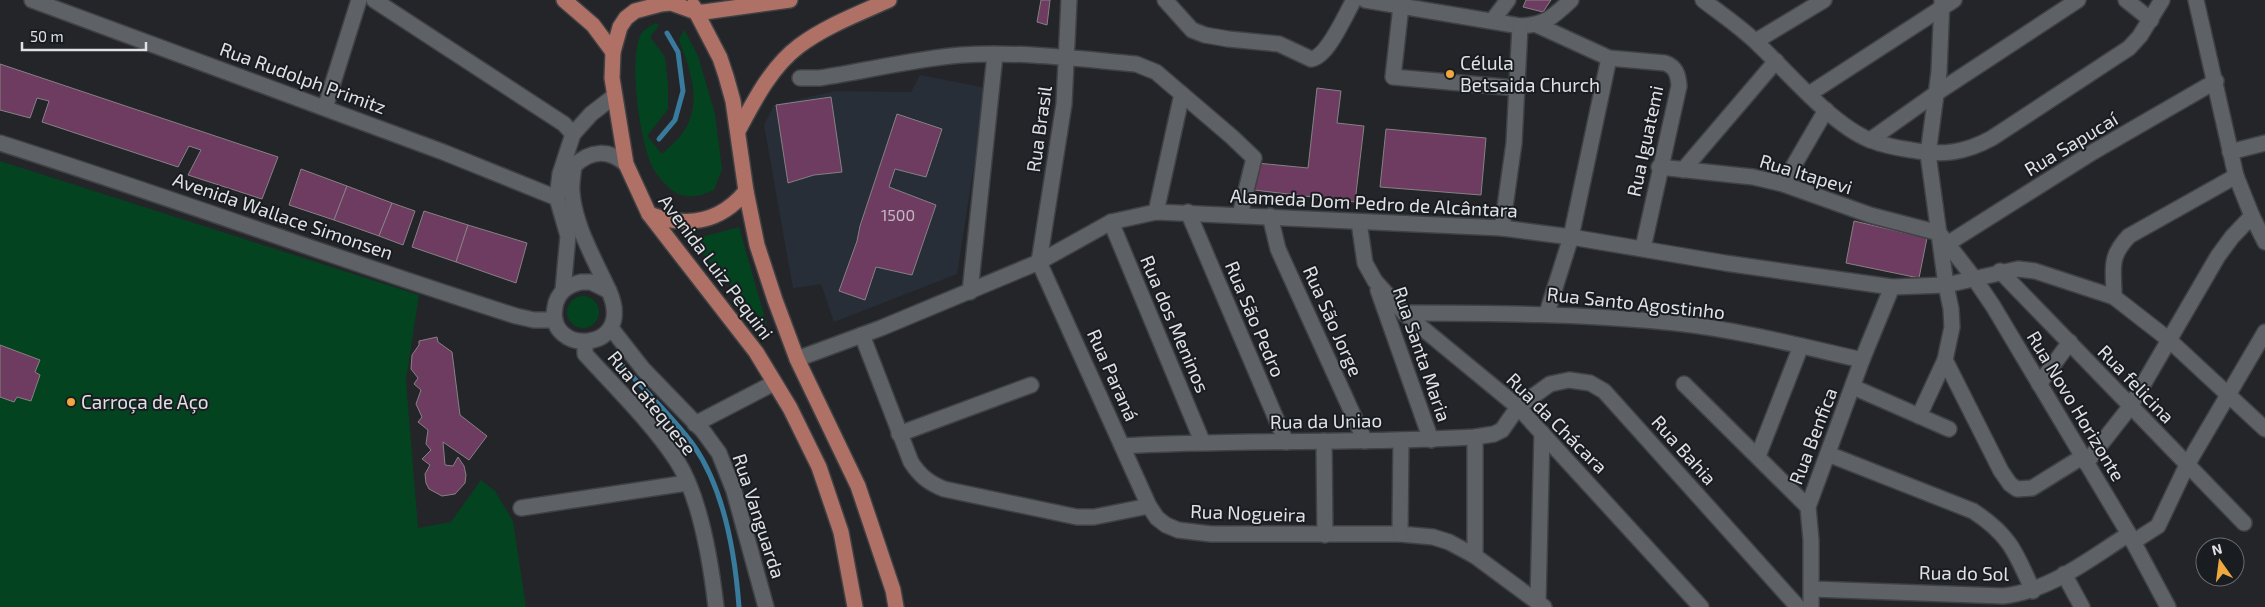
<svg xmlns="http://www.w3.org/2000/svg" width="2265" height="607" viewBox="0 0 2265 607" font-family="'Exo 2',sans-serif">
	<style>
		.built { fill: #282e37 }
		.green { fill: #044320 }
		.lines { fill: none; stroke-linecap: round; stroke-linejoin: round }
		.stream { stroke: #387b9d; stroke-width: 5 }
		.building { fill: #6d3c60; stroke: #868184 }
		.minor-casing { stroke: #3f4144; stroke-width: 18 }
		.major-casing { stroke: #3f4144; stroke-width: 18 }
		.minor { stroke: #5e6166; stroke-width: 15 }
		.major { stroke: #af7065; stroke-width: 15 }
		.poi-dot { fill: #efa73e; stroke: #191c20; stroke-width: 2 }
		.labels { text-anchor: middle; stroke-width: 4; stroke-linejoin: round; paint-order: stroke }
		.number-label { font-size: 16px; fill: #c3b8c3 }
		.poi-label { font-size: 19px; fill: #e0e1e4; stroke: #191c20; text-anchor: start }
		.street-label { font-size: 19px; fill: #e0e1e4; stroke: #191c20 }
	</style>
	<rect width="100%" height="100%" fill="#232529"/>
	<polygon class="built" points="920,75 986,88 957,274 834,322 821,284 793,288 764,125 774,105 835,91 911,92"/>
	<g class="green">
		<path d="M656,23l3,2 -9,12 15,20 3,28v24l-21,27 15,18c7,-7 17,-15 22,-23 19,-29 6,-62 -5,-91l5,-11 14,27 17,58 7,55 -8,21c-11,5 -20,8 -33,5 -11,-3 -24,-19 -29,-29 -12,-25 -24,-107 -11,-132 2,-4 10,-8 15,-11z"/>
		<polygon points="0,161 419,295 406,380 418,528 451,522 481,480 495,491 513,521 526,607 0,607"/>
		<polygon points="739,227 767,325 690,240"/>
		<circle cx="583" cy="312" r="16"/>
	</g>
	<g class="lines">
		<g class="stream">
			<polyline points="659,139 675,120 683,91 678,52 667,33"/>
			<path d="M620,363c23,26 55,56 74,83 31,45 41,107 45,161"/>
		</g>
	</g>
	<g class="building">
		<polygon points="1041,0 1050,0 1047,25 1037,22"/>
		<polygon points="1526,0 1551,0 1543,12 1523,7"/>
		<polygon points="0,64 278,157 262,199 188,175 201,150 189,146 178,167 42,122 49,101 37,98 30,118 0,110"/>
		<polygon points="1317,88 1341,91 1337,123 1364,126 1355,202 1254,190 1257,163 1308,168"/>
		<polygon points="831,97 842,172 814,175 788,183 776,105"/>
		<polygon points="897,114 942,129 926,177 895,169 889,187 936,205 912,275 876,267 865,300 839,291 857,241 860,226"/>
		<polygon points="1386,129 1486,138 1481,195 1380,187"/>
		<polygon points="301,169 347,186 334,220 289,205"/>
		<polygon points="347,186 392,203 379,236 334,220"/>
		<polygon points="392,203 415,211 403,245 379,236"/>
		<polygon points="424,211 468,225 456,262 412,247"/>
		<polygon points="1854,221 1927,238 1919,278 1846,263"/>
		<polygon points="468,225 527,243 516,283 456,262"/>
		<polygon points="437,337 438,342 452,352 460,415 487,436 469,460 443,442 445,465 453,466 458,457 464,466 466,475 465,483 455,494 442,496 429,489 426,483 425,474 430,465 422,459 431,450 426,444 428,430 418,422 422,417 416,404 421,390 414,384 418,378 411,369 412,355 419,345 419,341"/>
		<polygon points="0,345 40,360 35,372 40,375 31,401 17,397 14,402 0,397"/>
	</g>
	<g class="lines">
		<defs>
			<g id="minor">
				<polyline points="32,0 443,152 557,198"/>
				<polyline points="374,0 564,124 573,134"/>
				<polyline points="1069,0 1064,104 1039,262 1149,506 1157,518 1166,525 1178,530 1211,534 1400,534 1433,537 1449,542 1475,556 1544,607"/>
				<path d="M1165,0l27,30 13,5 23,4 51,5 32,15c17,-2 34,-44 43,-59"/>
				<path d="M1365,0l155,26c25,-1 33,-9 51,-26"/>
				<path d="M1703,0c18,14 38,27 54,43 31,29 75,82 113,97 13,5 27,8 41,10 30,6 54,3 81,-12l137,-90 11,-12 22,-36"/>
				<polyline points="1942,0 1939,72 1928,154 1946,285 1951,309 1952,327 1945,360 2001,471 2010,484 2017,489 2032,488 2082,457"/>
				<polyline points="2126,0 2151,20"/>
				<polyline points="2196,0 2236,176 2252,216 2265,242"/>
				<polyline points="1401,6 1393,77 1516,88"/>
				<polyline points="1492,21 1508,0"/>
				<path d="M1537,25l72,33 56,5c11,4 13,11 14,23l-36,162"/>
				<polyline points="1756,41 1824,0"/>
				<path d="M800,78h19c47,-7 94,-19 142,-23 58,-4 118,4 175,9l20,8 76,65 22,21 -14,57"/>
				<polyline points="1809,94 1954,0"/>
				<polyline points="325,108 359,0"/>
				<polyline points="1870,140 1935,94 2078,0"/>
				<path d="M0,143c173,55 343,118 516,173l18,4h21"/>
				<polyline points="2230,152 2265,143"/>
				<polyline points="1659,167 1753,177 1783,184 1870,215 1939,233 1974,278 1993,306 2129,534 2168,607"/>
				<polyline points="1683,170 1776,61"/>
				<path d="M2236,176l-107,60c-21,22 -15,33 -15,61l54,42 97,90"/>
				<polyline points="1783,184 1826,110"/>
				<polyline points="1156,212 1182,94"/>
				<polyline points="1188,212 1286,442"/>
				<polyline points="1270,216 1278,249 1365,441"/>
				<polyline points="1111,222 1202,441"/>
				<polyline points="1359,222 1365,263 1375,281 1404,313 1518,407 1701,607"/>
				<polyline points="1502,228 1514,143 1520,26"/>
				<polyline points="1947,244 2093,152 2216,81"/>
				<polyline points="2000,271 2244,523"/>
				<path d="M581,282h10l18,9c28,63 -64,65 -54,16 2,-14 13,-22 26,-25z"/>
				<polyline points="563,290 568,236 557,198 560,174 573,134 591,114 613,97"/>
				<polyline points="1378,290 1431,440"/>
				<path d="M609,291c-14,-31 -34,-64 -37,-98 -1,-9 1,-18 2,-27 16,-16 35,-17 52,-2"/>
				<polyline points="970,292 995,55"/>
				<path d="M1404,313c91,0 181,1 272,10 63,7 125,23 186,37"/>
				<polyline points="1547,313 1571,237 1609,58"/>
				<polyline points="611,328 643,369 703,431 719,453 734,491 766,607"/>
				<path d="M862,335l49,127c9,14 18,21 33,27l133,28h17l55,-11"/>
				<path d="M585,342v12c31,34 66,68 92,107 23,36 34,103 39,146"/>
				<polyline points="797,359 881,328 1039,262 1111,222 1156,212 1502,228 1571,237 1725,263 1892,287 1946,285 2018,269 2035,271 2114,297"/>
				<polyline points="1684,384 1808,507"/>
				<polyline points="2039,384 2070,342"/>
				<polyline points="1853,387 1949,429"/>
				<polyline points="1919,416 1945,360"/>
				<polyline points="695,424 774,383"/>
				<polyline points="899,434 1031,385"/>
				<polyline points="1324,441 1325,535"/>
				<path d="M1122,446c118,-7 236,-2 353,-9l19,-3 8,-4 16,-23 32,-23 19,-4 21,3 14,8 194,216"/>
				<path d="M1828,454l145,57c37,24 43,42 60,80"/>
				<polyline points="1758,456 1801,346"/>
				<polyline points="2086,463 2130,407 2218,256 2232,237 2252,216"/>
				<polyline points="521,508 687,483"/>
				<polyline points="1400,534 1401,440"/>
				<polyline points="2133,542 2158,526 2187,465 2265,332"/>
				<polyline points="1475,556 1475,437"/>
				<polyline points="2064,574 2082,607"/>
				<path d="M1812,589l191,7c47,-5 86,-37 126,-62"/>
				<polyline points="1538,601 1542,433"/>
				<polyline points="1811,607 1811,540 1808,507 1862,360 1892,287"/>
			</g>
			<g id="major">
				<polyline points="564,0 593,25 613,52"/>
				<polyline points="790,0 704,12 696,12 671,3 661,4 635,11 626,18 620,27 613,52 612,78 626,164 649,214 756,352 790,408 819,467 841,532 855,607"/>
				<polyline points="693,6 720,58 726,76 733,101 746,191 757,245 775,300 797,359 858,486 893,590 896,607"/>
				<path d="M738,131c16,-30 33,-64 61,-85 27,-20 59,-32 90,-46"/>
				<path d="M649,214c37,14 71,9 97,-23"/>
			</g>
		</defs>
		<use href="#minor" class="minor-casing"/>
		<use href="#major" class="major-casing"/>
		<use href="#minor" class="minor"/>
		<use href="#major" class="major"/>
	</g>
	<g class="poi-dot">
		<circle cx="1450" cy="74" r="5"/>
		<circle cx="71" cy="402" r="5"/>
	</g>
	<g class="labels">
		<g class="number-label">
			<text x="898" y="221">1500</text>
		</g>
		<g class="poi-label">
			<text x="1460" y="70">Célula<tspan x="1460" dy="22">Betsaida Church</tspan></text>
			<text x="81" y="409">Carroça de Aço</text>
		</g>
		<g class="street-label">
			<text transform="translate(303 78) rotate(20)" y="7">Rua Rudolph Primitz</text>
			<text transform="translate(1039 129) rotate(-82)" y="7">Rua Brasil</text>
			<text transform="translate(1645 141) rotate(-78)" y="7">Rua Iguatemi</text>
			<text transform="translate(2071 144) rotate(-31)" y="7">Rua Sapucaí</text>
			<text transform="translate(1806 174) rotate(17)" y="7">Rua Itapevi</text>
			<text transform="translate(1374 203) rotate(3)" y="7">Alameda Dom Pedro de Alcântara</text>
			<text transform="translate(283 216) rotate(19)" y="7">Avenida Wallace Simonsen</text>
			<text transform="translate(716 267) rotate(53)" y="7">Avenida Luiz Pequini</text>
			<text transform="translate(1636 303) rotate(6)" y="7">Rua Santo Agostinho</text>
			<text transform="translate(1255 319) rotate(67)" y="7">Rua São Pedro</text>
			<text transform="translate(1333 321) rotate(66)" y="7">Rua São Jorge</text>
			<text transform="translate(1175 324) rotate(67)" y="7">Rua dos Meninos</text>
			<text transform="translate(1422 354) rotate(71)" y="7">Rua Santa Maria</text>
			<text transform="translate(1113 375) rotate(66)" y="7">Rua Paraná</text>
			<text transform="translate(2136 384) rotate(46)" y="7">Rua felicina</text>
			<text transform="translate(652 403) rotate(51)" y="7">Rua Catequese</text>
			<text transform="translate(2076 406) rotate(59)" y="7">Rua Novo Horizonte</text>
			<text transform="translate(1326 421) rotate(-1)" y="7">Rua da Uniao</text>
			<text transform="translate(1557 423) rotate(45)" y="7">Rua da Chácara</text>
			<text transform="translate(1813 436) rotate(-69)" y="7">Rua Benfica</text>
			<text transform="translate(1684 450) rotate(48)" y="7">Rua Bahia</text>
			<text transform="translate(1248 513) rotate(2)" y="7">Rua Nogueira</text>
			<text transform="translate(759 516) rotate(72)" y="7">Rua Vanguarda</text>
			<text transform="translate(1964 573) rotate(1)" y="7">Rua do Sol</text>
		</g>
	</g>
	<g transform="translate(2220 562) rotate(346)"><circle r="24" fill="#191c20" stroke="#696b6e"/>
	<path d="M0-4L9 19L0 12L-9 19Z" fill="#efa73e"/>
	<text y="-8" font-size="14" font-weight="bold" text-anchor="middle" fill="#e0e1e4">N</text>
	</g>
	<path d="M22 42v8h124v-8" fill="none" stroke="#e0e1e4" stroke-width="2.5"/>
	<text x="30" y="42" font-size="15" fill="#e0e1e4" stroke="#191c20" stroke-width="4" paint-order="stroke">50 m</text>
</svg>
